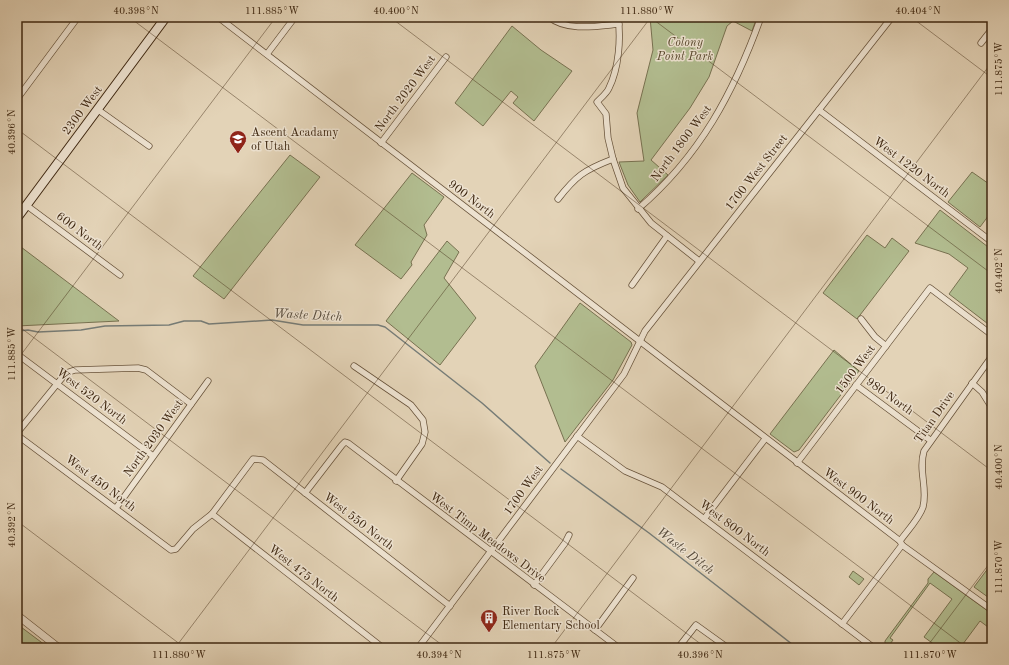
<svg xmlns="http://www.w3.org/2000/svg" width="1009" height="665" viewBox="0 0 1009 665" font-family="'Old Standard TT',serif">
	<style>
		.green { fill: #b2bd90; stroke: #787251 }
		.lines { fill: none; stroke-linecap: round; stroke-linejoin: round }
		.stream { stroke: #767c77; stroke-width: 1.5 }
		.minor-casing { stroke: #68533b; stroke-width: 7 }
		.tertiary-casing { stroke: #68533b; stroke-width: 8 }
		.secondary-casing { stroke: #3f2812; stroke-width: 10 }
		.minor { stroke: #ede2d0; stroke-width: 5.5 }
		.tertiary { stroke: #ede2d0; stroke-width: 7 }
		.secondary { stroke: #ede2d0; stroke-width: 8 }
		.ticks { fill: none; stroke: #3f2812; stroke-width: 1; stroke-opacity: 0.45 }
		.labels { text-anchor: middle; stroke-width: 3; stroke-linejoin: round; paint-order: stroke }
		.park-label { font-size: 12px; font-style: italic; fill: #56462b; stroke: #ede2d0 }
		.street-label { font-size: 12px; fill: #3f2812; stroke: #ede2d0 }
		.poi-label { font-size: 12px; fill: #3f2812; stroke: #ede2d0; text-anchor: start }
		.water-label { font-size: 13px; font-style: italic; fill: #564b3c; stroke: #ede2d0 }
		.neatline { fill: none; stroke: #3f2812; stroke-width: 1.5 }
		.ticks-label { font-size: 10px; text-anchor: middle; fill: #3f2812 }
	</style>
	<rect width="100%" height="100%" fill="#e3d3b7"/>
	<filter id="stains"><feTurbulence type="fractalNoise" baseFrequency=".005" numOctaves="4"/><feColorMatrix values="0 0 0 0 .2 0 0 0 0 .09 0 0 0 0 .02 0 0 0 .5 -.17"/></filter>
	<radialGradient id="worn" r=".72"><stop offset=".6" stop-color="#630" stop-opacity="0"/><stop offset="1" stop-color="#630" stop-opacity=".3"/></radialGradient>
	<g class="green">
		<polygon points="650,17 757,17 752,31 733,21 727,26 709,77 690,108 651,160 668,175 640,202 628,185 619,162 644,161 637,113 653,50"/>
		<polygon points="512,26 541,50 572,71 534,121 513,103 518,97 511,91 483,126 455,103"/>
		<polygon points="290,155 320,177 224,299 193,276"/>
		<polygon points="972,172 992,186 992,211 980,227 948,202"/>
		<polygon points="412,173 444,197 424,225 427,235 411,262 412,265 401,279 355,245"/>
		<polygon points="940,210 992,250 992,327 949,294 968,268 949,254 915,243"/>
		<polygon points="867,235 885,248 892,238 909,251 857,319 823,293"/>
		<polygon points="447,241 459,252 444,278 476,318 440,365 386,321"/>
		<polygon points="17,244 119,321 17,326"/>
		<polygon points="580,303 631,342 632,345 613,380 565,442 535,366"/>
		<polygon points="834,350 859,371 799,450 794,452 770,434"/>
		<polygon points="992,563 992,600 974,587"/>
		<polygon points="853,571 864,579 859,585 849,577"/>
		<polygon points="934,572 992,614 992,630 980,621 960,648 939,648 924,637 952,599 930,583 890,638 893,640 890,644 895,648 889,648 885,644 885,641 928,583 928,579"/>
		<polygon points="17,624 49,648 17,648"/>
	</g>
	<g class="lines">
		<g class="stream">
			<polyline points="17,331 28,330 38,332 81,330 105,326 169,325 184,321 201,321 209,324 272,320 303,325 378,325 385,327 482,403 550,463"/>
			<polyline points="561,469 649,533 797,648"/>
		</g>
		<defs>
			<g id="minor">
				<polyline points="218,17 900,541 902,545 992,610"/>
				<path d="M549,17c18,15 49,9 70,7"/>
				<path d="M618,17c3,21 1,51 -9,71 -2,5 -8,10 -12,14l9,12 2,24 5,21 10,29 28,35 48,38"/>
				<polyline points="981,43 992,29"/>
				<polyline points="267,54 295,17"/>
				<polyline points="17,99 78,17"/>
				<polyline points="97,109 149,146"/>
				<polyline points="819,110 992,242"/>
				<polyline points="381,143 446,57"/>
				<path d="M558,199c18,-23 26,-29 55,-40"/>
				<polyline points="26,205 120,275"/>
				<path d="M638,209c62,-53 96,-117 123,-192"/>
				<polyline points="632,285 667,236"/>
				<polyline points="861,319 875,337 886,346"/>
				<polyline points="17,354 153,456"/>
				<polyline points="354,366 411,405 423,420 425,432 422,444 396,481"/>
				<polyline points="972,383 982,392 992,408"/>
				<polyline points="856,385 930,440"/>
				<polyline points="17,433 66,373 75,370 138,368 146,370 191,404"/>
				<polyline points="17,435 171,550 176,549 193,529 212,514 253,459 263,460 450,606"/>
				<polyline points="577,436 625,471 662,487 874,648"/>
				<polyline points="797,463 930,288 992,335"/>
				<polyline points="305,493 342,445 345,442 348,443 619,648"/>
				<polyline points="116,508 208,381"/>
				<polyline points="212,514 383,648"/>
				<polyline points="704,519 765,439"/>
				<path d="M900,541c7,-10 19,-22 23,-34 5,-19 -5,-36 1,-56l68,-95"/>
				<polyline points="534,585 565,543 569,535"/>
				<polyline points="842,624 902,545"/>
				<polyline points="595,630 633,578"/>
				<polyline points="418,648 624,374 645,331 892,17"/>
				<polyline points="678,648 696,625 728,648"/>
			</g>
			<polyline id="tertiary" points="17,615 59,648"/>
			<polyline id="secondary" points="17,218 166,17"/>
		</defs>
		<use href="#minor" class="minor-casing"/>
		<use href="#tertiary" class="tertiary-casing"/>
		<use href="#secondary" class="secondary-casing"/>
		<use href="#minor" class="minor"/>
		<use href="#tertiary" class="tertiary"/>
		<use href="#secondary" class="secondary"/>
	</g>
	<path class="ticks" d="M129,17l838,631M390,17l602,454M650,17l342,257M911,17l81,61M17,129l689,519M17,325l429,323M17,360l259,-343M17,521l168,127M175,648l476,-631M551,648l441,-586M926,648l66,-88"/>
	<defs>
		<symbol id="school-pin" viewBox="-11 -11 22 30"><path d="M0 17L-7.5 6A9.5 9.5 0 1 1 7.5 6Z" fill="#8f2418" stroke="#ede2d0"/><path d="M0-5L7-2L0 1L-7-2ZM-4 1L0 2.5L4 1V4Q0 6-4 4Z" fill="#fff"/></symbol>
		<symbol id="building-pin" viewBox="-11 -11 22 30"><path d="M0 17L-7.5 6A9.5 9.5 0 1 1 7.5 6Z" fill="#8f2418" stroke="#ede2d0"/><path d="M-4-6H4V6H1V3H-1V6H-4ZM-2.5-4.3h1.7v1.8h-1.7ZM.8-4.3h1.7v1.8H.8ZM-2.5-1h1.7V.8h-1.7ZM.8-1h1.7V.8H.8Z" fill="#fff"/></symbol>
	</defs>
	<g fill-rule="evenodd">
		<use href="#school-pin" x="228" y="129" width="20" height="27"/>
		<use href="#building-pin" x="479" y="608" width="20" height="27"/>
	</g>
	<g class="labels">
		<g class="park-label">
			<text x="685" y="46">Colony<tspan x="685" dy="14">Point Park</tspan></text>
		</g>
		<g class="street-label">
			<text transform="translate(405 93) rotate(-53)" y="4">North 2020 West</text>
			<text transform="translate(82 110) rotate(-53)" y="4">2300 West</text>
			<text transform="translate(681 143) rotate(-53)" y="4">North 1800 West</text>
			<text transform="translate(912 167) rotate(37)" y="4">West 1220 North</text>
			<text transform="translate(756 172) rotate(-52)" y="4">1700 West Street</text>
			<text transform="translate(472 199) rotate(37)" y="4">900 North</text>
			<text transform="translate(80 231) rotate(37)" y="4">600 North</text>
			<text transform="translate(855 369) rotate(-53)" y="4">1500 West</text>
			<text transform="translate(92 396) rotate(37)" y="4">West 520 North</text>
			<text transform="translate(890 396) rotate(36)" y="4">980 North</text>
			<text transform="translate(934 417) rotate(-55)" y="4">Titan Drive</text>
			<text transform="translate(153 438) rotate(-54)" y="4">North 2030 West</text>
			<text transform="translate(101 483) rotate(37)" y="4">West 450 North</text>
			<text transform="translate(523 490) rotate(-54)" y="4">1700 West</text>
			<text transform="translate(859 496) rotate(37)" y="4">West 900 North</text>
			<text transform="translate(359 521) rotate(38)" y="4">West 550 North</text>
			<text transform="translate(735 528) rotate(37)" y="4">West 800 North</text>
			<text transform="translate(488 537) rotate(37)" y="4">West Timp Meadows Drive</text>
			<text transform="translate(304 573) rotate(38)" y="4">West 475 North</text>
		</g>
		<g class="poi-label">
			<text x="251" y="136">Ascent Acadamy<tspan x="251" dy="14">of Utah</tspan></text>
			<text x="502" y="615">River Rock<tspan x="502" dy="14">Elementary School</tspan></text>
		</g>
		<g class="water-label">
			<text transform="translate(308 314) rotate(3)" y="5">Waste Ditch</text>
			<text transform="translate(686 550) rotate(38)" y="5">Waste Ditch</text>
		</g>
	</g>
	<rect width="1009" height="665" fill="none" stroke="#e3d3b7" stroke-width="44"/>
	<rect x="22" y="22" width="965" height="621" class="neatline"/>
	<g class="ticks-label">
		<text x="136" y="14">40.398°N</text>
		<text x="272" y="14">111.885°W</text>
		<text x="396" y="14">40.400°N</text>
		<text x="647" y="14">111.880°W</text>
		<text x="918" y="14">40.404°N</text>
		<text transform="translate(998 69) rotate(-90)" y="4">111.875°W</text>
		<text transform="translate(11 132) rotate(-90)" y="4">40.396°N</text>
		<text transform="translate(998 271) rotate(-90)" y="4">40.402°N</text>
		<text transform="translate(11 354) rotate(-90)" y="4">111.885°W</text>
		<text transform="translate(998 467) rotate(-90)" y="4">40.400°N</text>
		<text transform="translate(11 525) rotate(-90)" y="4">40.392°N</text>
		<text transform="translate(998 567) rotate(-90)" y="4">111.870°W</text>
		<text x="179" y="658">111.880°W</text>
		<text x="439" y="658">40.394°N</text>
		<text x="554" y="658">111.875°W</text>
		<text x="700" y="658">40.396°N</text>
		<text x="930" y="658">111.870°W</text>
	</g>
	<rect width="100%" height="100%" filter="url(#stains)"/>
	<rect width="100%" height="100%" fill="url(#worn)"/>
</svg>
